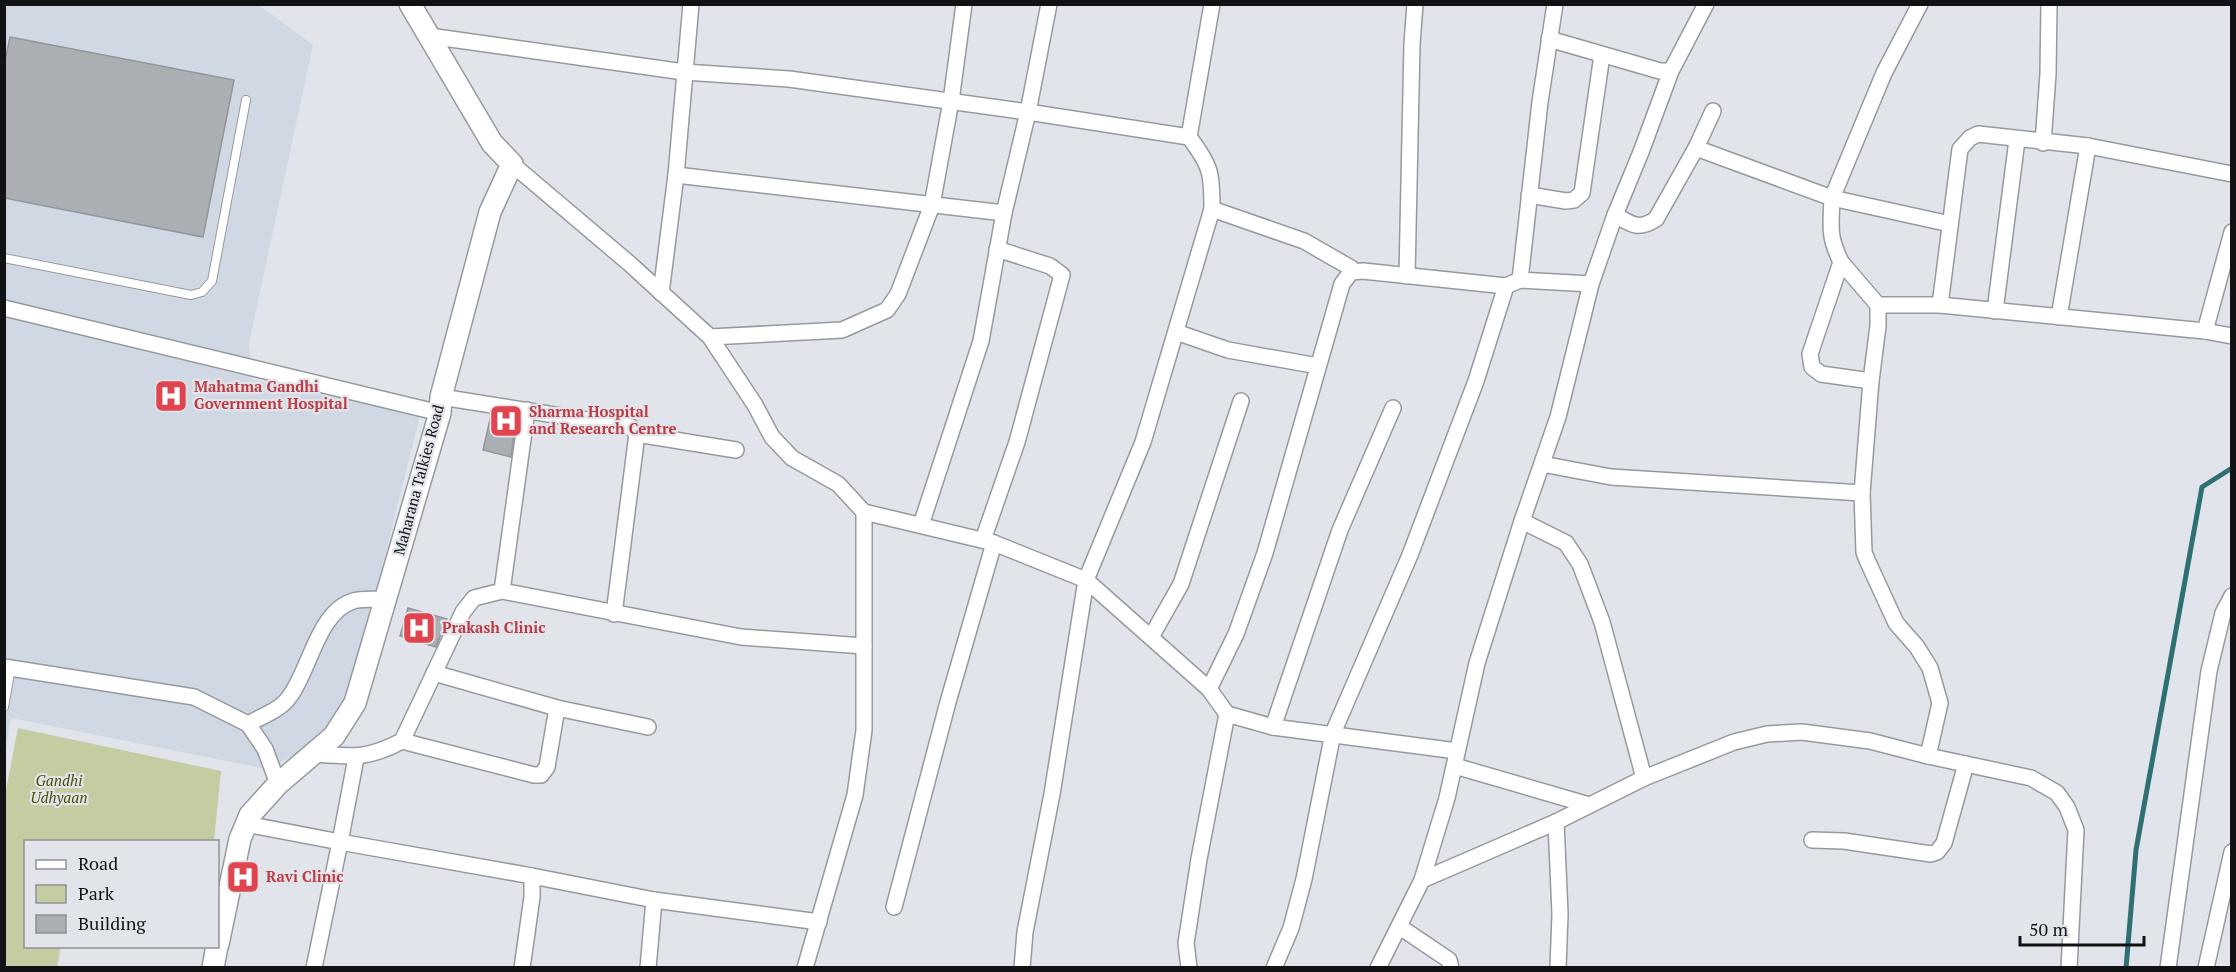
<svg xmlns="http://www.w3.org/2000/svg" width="2236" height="972" viewBox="0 0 2236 972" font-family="'PT Serif',serif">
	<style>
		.built { fill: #d0d8e4 }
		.green { fill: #c4cda1 }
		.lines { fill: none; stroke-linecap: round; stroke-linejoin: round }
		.stream { stroke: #2f7072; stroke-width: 5 }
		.building { fill: #abafb4; stroke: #92969b; stroke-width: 1.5 }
		.lane-casing { stroke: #969a9f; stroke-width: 10 }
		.street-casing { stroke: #969a9f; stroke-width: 18 }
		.secondary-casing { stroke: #969a9f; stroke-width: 24 }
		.lane { stroke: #fff; stroke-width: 8 }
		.street { stroke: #fff; stroke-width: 15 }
		.secondary { stroke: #fff; stroke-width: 21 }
		.labels { text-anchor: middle; stroke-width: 4.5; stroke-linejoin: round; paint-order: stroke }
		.health-label { font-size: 15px; font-weight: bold; fill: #be3a42; stroke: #e1e5eb; text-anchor: start }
		.street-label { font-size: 15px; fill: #111214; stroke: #e1e5eb }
		.park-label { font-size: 15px; font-style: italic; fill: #485103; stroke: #e1e5eb }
	</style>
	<rect width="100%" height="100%" fill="#e1e5eb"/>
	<polygon class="built" points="5,5 259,5 313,45 249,343 253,380 421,412 353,682 333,721 307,749 267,769 11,718 5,754"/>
	<polygon class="green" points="18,728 221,771 214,841 26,842 26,946 61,947 57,967 5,967 5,795"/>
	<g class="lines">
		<polyline class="stream" points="2126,968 2136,850 2202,487 2232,468"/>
	</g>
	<g class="building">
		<polygon points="10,37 234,80 203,237 4,198 4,65"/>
		<polygon points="491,415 516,419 511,457 483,450"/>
		<polygon points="408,608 447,619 436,647 400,636"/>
	</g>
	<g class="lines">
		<defs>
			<g id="lane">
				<polyline points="4,258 191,295 202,292 212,281 246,100"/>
				<polyline points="4,707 11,668"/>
			</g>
			<g id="street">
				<polyline points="1920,4 1884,73 1832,198 1950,224"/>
				<polyline points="429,36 684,72 789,79 1028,112 1189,137 1212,4"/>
				<polyline points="1549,39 1660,71 1671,71"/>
				<polyline points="2043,143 2048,74 2049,4"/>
				<path d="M1696,148l136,50c-1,29 -4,37 9,64l37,43"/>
				<polyline points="512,164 630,264 710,337 755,405 772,437 792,458 838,484 864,512 994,543 1086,580 1209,689 1227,714 1273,727 1457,751"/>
				<polyline points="676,175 1004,213"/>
				<polyline points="1529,195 1566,201 1574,200 1582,193 1602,55"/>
				<polyline points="1212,209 1304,241 1351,268 1351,272"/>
				<path d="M1615,215c17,9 22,16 41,4l40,-71 17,-37"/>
				<polyline points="1841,262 1810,354 1812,367 1821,374 1871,381"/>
				<polyline points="1407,276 1412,44 1415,4"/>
				<polyline points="1520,280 1540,102 1555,4"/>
				<polyline points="661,293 676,175 691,4"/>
				<polyline points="1940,305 2205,331 2232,336"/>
				<polyline points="4,308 440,413"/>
				<polyline points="1995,311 2017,140"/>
				<polyline points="2059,317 2088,146"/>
				<polyline points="2205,331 2232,232"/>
				<polyline points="1176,332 1228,350 1318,366"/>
				<polyline points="710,337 842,330 887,310 898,294 932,205 951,101 964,4"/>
				<polyline points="441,397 631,427 637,434 614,614"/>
				<polyline points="637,434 736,450"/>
				<polyline points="1542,464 1611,477 1862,493 1871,381 1878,326 1878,305 1940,305 1960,149 1970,138 1978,134 2088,146 2232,174"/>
				<polyline points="1862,493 1864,552 1867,560 1896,623 1917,647 1930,668 1940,703 1928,756 2031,778 2057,793 2067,807 2076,830 2069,968"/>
				<polyline points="1522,521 1566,543 1580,564 1602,622 1644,778"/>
				<polyline points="921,525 981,341 1004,213 1028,112 1049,4"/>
				<polyline points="983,540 1017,442 1062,275 1050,266 997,249"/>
				<polyline points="502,591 527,410"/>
				<polyline points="1151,637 1181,584 1241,401"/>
				<polyline points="4,667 194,697 248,724 265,749 278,784"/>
				<polyline points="434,673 557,708 648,727"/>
				<polyline points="1209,689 1236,634 1265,553 1342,284 1351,272 1363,271 1506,286 1520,280 1591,284"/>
				<path d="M248,724c14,-8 33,-14 42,-28 20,-27 28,-84 63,-95 10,-3 23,-1 33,-2"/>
				<polyline points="1273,727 1340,530 1393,408"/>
				<polyline points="402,741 534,775 541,775 547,767 557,708"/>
				<path d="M315,754c38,3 53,5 87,-13l61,-129 11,-14 28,-7 239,46 123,9"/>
				<polyline points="356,758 340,842 532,876"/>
				<polyline points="1455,766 1589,805"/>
				<polyline points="1556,822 1560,914 1558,968"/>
				<polyline points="246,824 340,842 314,968"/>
				<polyline points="1812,840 1844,841 1931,854 1937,852 1944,843 1966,764"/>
				<polyline points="1422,880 1556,822 1644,778 1734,742 1767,734 1802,732 1870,741 1928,756"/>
				<polyline points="894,907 948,702 994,543"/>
				<polyline points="1400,927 1449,960 1451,968"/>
				<polyline points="522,968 532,897 532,876 654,900 819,922"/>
				<polyline points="648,968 654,900"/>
				<polyline points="805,968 855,795 864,730 864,512"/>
				<path d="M1022,968l3,-36 27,-138 34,-214 57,-138 69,-233c0,-36 -1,-43 -23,-72"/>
				<polyline points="1189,968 1186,943 1199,859 1227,714"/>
				<polyline points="1274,968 1291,928 1304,879 1333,733 1410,555 1476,381 1506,286"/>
				<polyline points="1378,968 1422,880 1447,798 1477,663 1522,521 1558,417 1591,284 1615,215 1641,152 1671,71 1706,4"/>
				<polyline points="2168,968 2209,671 2223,613 2232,596"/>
				<polyline points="2206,968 2232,852"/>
			</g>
			<g id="secondary">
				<polyline points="218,944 240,839 250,815 278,784 334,736 355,703 440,413 441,397 490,212 512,164 492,143 410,4"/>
				<polyline points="213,968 217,946"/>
			</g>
		</defs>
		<use href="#lane" class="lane-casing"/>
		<use href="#street" class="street-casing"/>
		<use href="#secondary" class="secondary-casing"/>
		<use href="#lane" class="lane"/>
		<use href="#street" class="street"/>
		<use href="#secondary" class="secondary"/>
	</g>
	<defs>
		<symbol id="hospital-square" viewBox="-11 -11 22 22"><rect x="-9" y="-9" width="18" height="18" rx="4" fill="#e0444e" stroke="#e1e5eb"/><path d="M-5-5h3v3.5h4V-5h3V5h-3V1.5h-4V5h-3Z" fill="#fff"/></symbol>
	</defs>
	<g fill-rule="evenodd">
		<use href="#hospital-square" x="152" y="377" width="38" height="38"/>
		<use href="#hospital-square" x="487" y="402" width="38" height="38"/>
		<use href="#hospital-square" x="400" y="609" width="38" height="38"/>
		<use href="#hospital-square" x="224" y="858" width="38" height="38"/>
	</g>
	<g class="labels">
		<g class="health-label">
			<text x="194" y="392">Mahatma Gandhi<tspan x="194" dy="17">Government Hospital</tspan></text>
			<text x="529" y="417">Sharma Hospital<tspan x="529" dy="17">and Research Centre</tspan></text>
			<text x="442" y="633">Prakash Clinic</text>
			<text x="266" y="882">Ravi Clinic</text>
		</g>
		<g class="street-label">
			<text transform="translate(419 480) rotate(-75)" y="5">Maharana Talkies Road</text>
		</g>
		<g class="park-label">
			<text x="59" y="786">Gandhi<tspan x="59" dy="17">Udhyaan</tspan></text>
		</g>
	</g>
	<rect width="2236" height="972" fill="none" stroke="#111214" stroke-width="12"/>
	<rect x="24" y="840" width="195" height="108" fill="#e1e5eb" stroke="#8e9195" stroke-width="1.5"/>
	<rect x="36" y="860" width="30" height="9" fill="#ffffff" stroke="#8e9195" stroke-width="1.5"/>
	<text x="78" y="870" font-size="18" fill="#111214">Road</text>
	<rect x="36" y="885" width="30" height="18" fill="#c4cda1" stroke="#8e9195" stroke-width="1.5"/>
	<text x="78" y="900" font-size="18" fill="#111214">Park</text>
	<rect x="36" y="915" width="30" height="18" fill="#abafb4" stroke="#8e9195" stroke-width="1.5"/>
	<text x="78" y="930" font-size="18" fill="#111214">Building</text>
	<path d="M2020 936v9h124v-9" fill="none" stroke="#111214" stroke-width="3"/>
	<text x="2029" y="936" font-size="18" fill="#111214" stroke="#e1e5eb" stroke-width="4.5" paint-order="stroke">50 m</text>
</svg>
